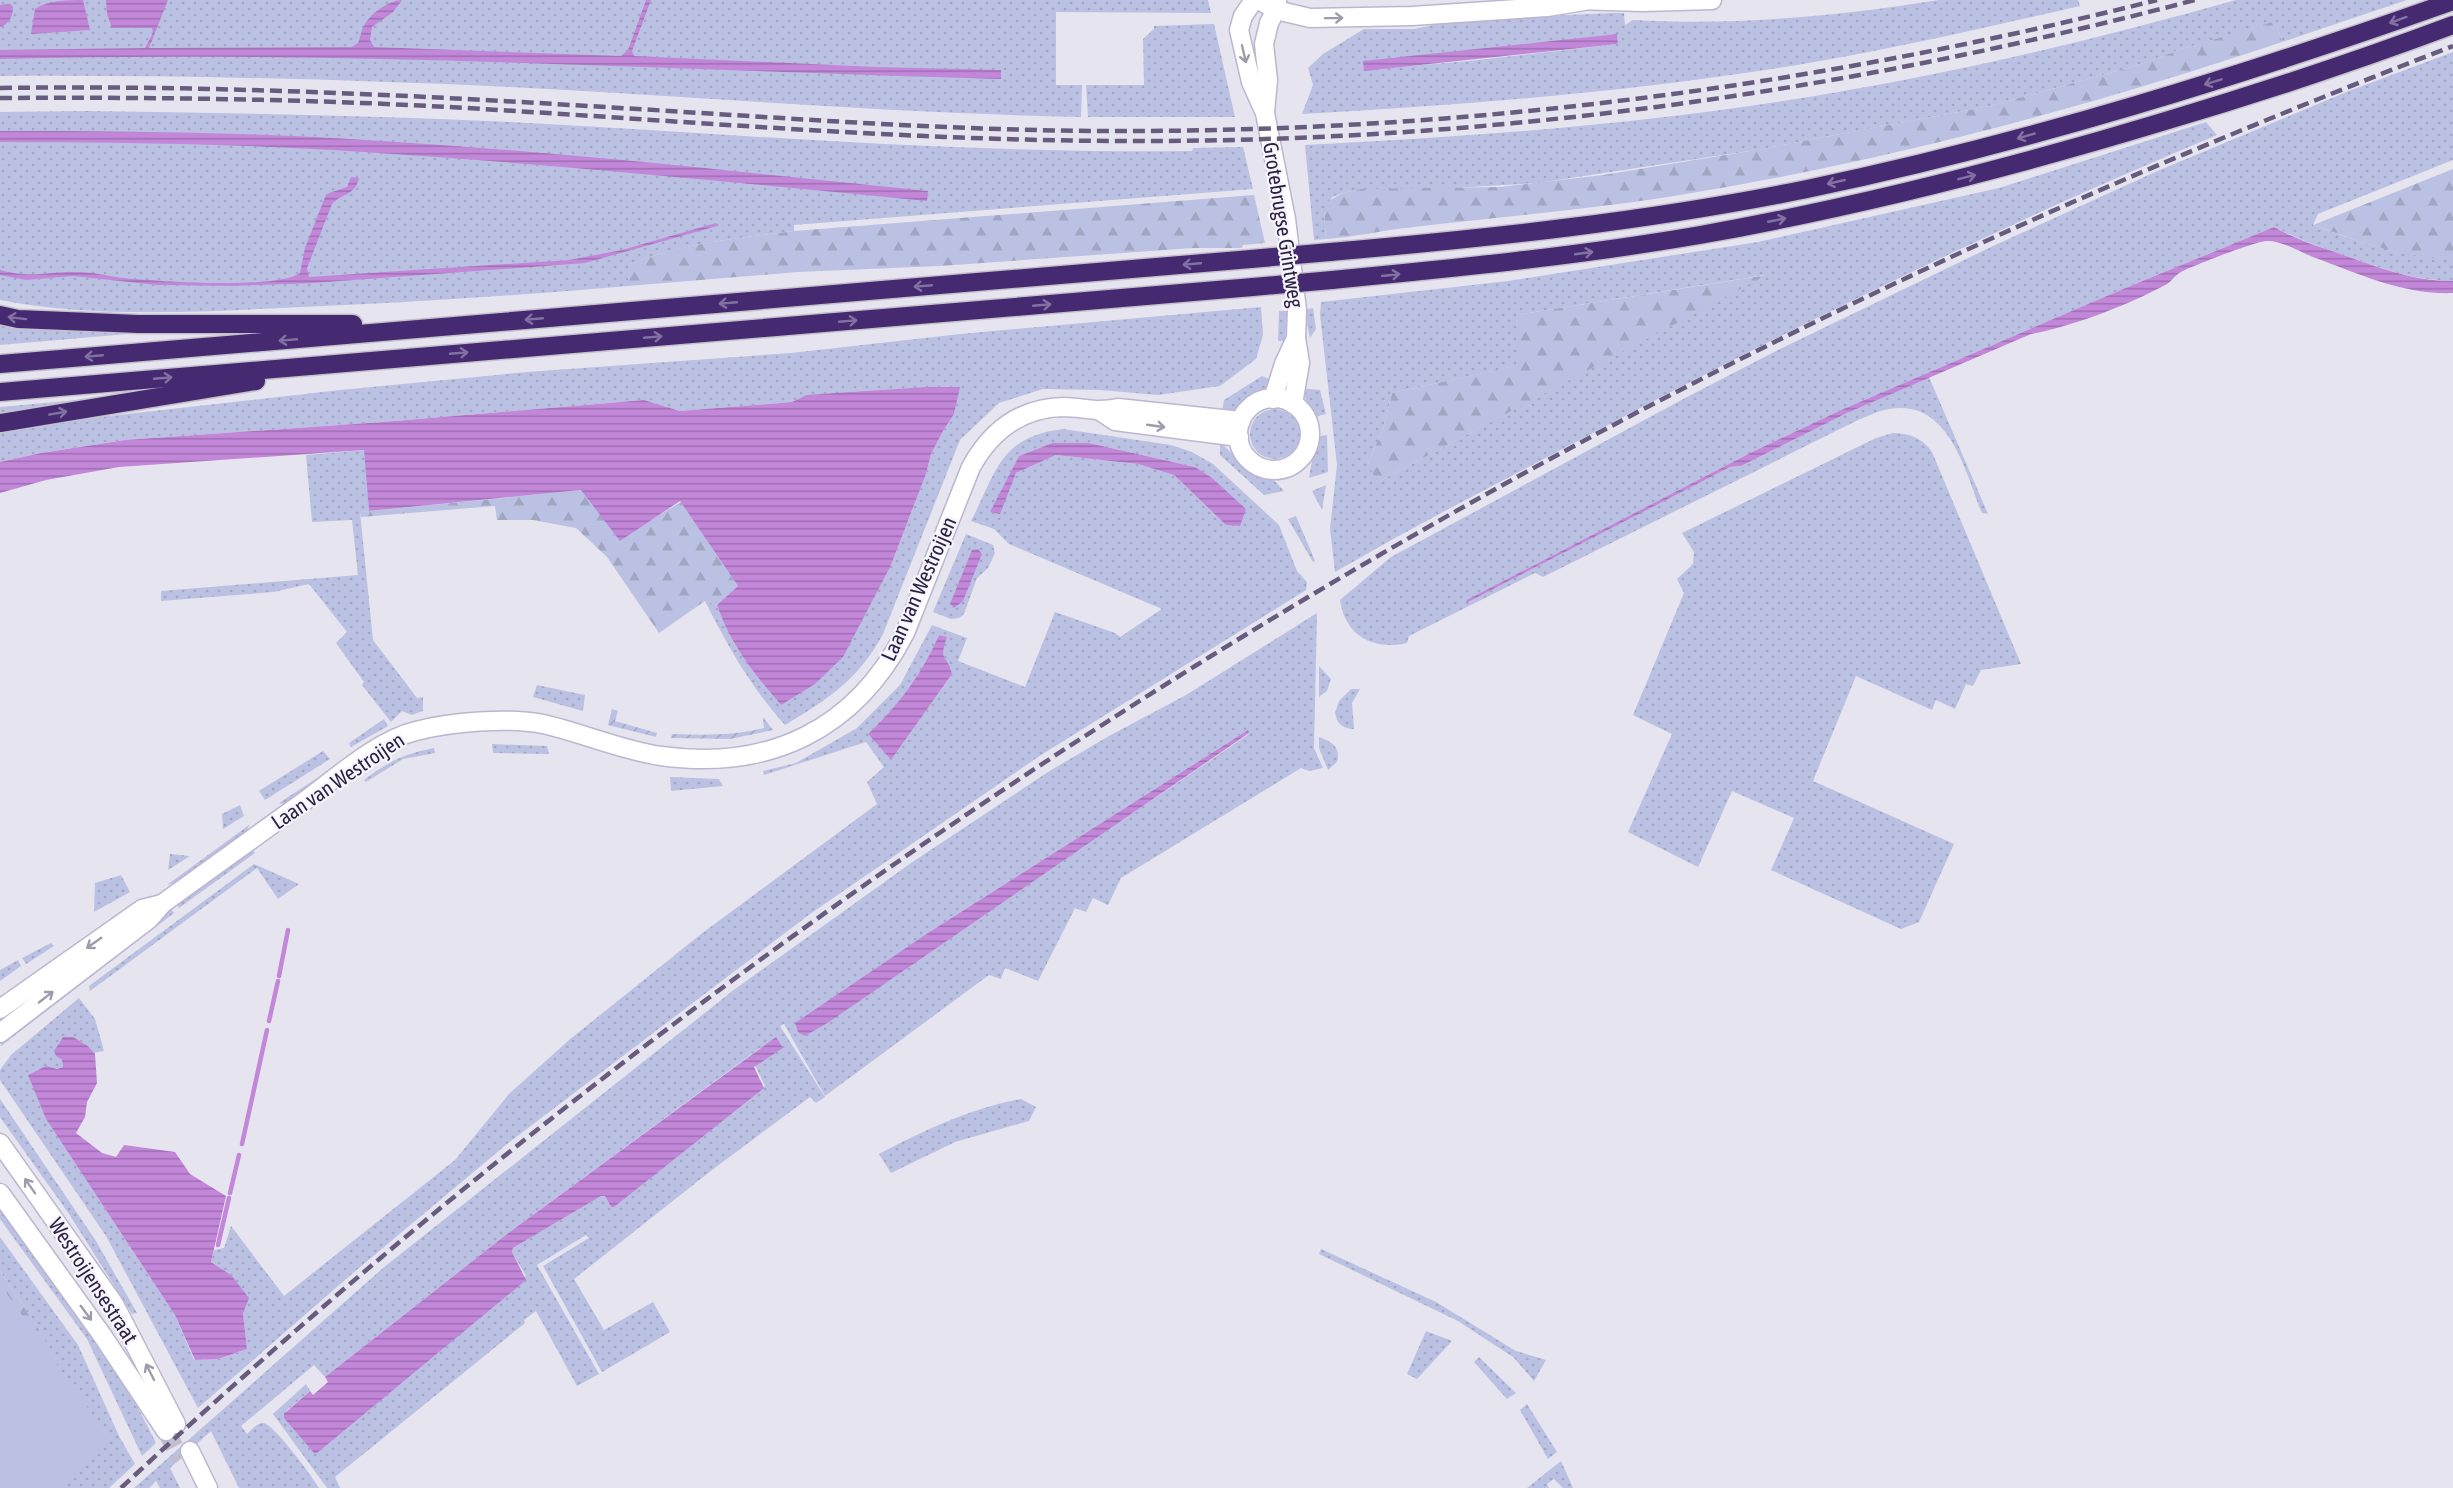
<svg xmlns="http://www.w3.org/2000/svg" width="2453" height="1488" viewBox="0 0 2453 1488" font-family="'Asap Condensed',sans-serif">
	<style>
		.grass { fill: url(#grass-dots); fill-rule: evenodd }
		.forest { fill: url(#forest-firs) }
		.garden { fill: url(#garden-furrows) }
		.pitch { fill: #bbc1e2 }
		.water { fill: url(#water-rules) }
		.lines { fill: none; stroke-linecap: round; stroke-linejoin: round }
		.stream { stroke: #c387d9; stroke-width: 4.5 }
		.secondary-tunnel { stroke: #c1bdcd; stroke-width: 18; stroke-dasharray: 18 9; stroke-linecap: butt }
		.secondary-casing { stroke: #bcb6d0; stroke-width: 21 }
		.highway-casing { stroke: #c4c1ca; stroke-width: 21 }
		.secondary { stroke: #fff; stroke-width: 18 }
		.highway { stroke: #452a72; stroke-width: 18 }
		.rail { stroke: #675c7e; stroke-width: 4.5; stroke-dasharray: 12 6; stroke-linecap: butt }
		.highway-bridge-casing { stroke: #c4c1ca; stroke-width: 21; stroke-linecap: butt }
		.highway-bridge { stroke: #452a72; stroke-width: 18 }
		.oneway { stroke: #a09baa }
		.oneway2 { stroke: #8371a2 }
		.labels { text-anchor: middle; stroke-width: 4.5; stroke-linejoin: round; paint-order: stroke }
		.street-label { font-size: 21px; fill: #2c2143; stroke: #f6f5fb }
	</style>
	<defs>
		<pattern id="grass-dots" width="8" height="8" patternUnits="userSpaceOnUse" patternTransform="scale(1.5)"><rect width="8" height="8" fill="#bbc1e2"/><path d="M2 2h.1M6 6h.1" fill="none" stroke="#a1a6c3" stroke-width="1.8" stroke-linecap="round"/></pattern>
		<pattern id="forest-firs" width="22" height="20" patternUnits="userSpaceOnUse" patternTransform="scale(1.5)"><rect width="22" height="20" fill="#bbc1e2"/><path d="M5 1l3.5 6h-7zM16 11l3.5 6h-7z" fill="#a1a6c3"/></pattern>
		<pattern id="garden-furrows" width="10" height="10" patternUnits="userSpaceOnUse" patternTransform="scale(1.5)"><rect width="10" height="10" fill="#bbc1e2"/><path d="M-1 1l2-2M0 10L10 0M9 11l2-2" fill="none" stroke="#a1a6c3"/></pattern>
		<pattern id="water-rules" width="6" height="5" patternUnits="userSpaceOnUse" patternTransform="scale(1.5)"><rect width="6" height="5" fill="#c387d9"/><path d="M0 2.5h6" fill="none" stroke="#9f6eb2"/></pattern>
	</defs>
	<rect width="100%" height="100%" fill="#e6e4ef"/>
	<g class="grass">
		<path d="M0,0h1208l3,13 -155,-1v73h26l-1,32c-191,-4 -380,-20 -570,-30 -170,-8 -341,-12 -511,-11z"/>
		<path d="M1939,0h139l2,6c-96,22 -192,44 -289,60 -162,26 -326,39 -489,48l11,-29 -5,-17 15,-14 41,-25h50l44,-9 154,-7h12l1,12 8,-5c102,6 206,-4 306,-20zM1617,34l1,10 -149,17 -105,9 104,-18z"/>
		<path d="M2236,0h171l-125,42 -6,-20 -94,27 -47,17 -145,40 -234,44 -218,33 -100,6h-78l-17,4 -11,4 -8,13 2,29 -12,1 -9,-95c120,-6 240,-14 360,-28 193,-22 384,-64 571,-117z"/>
		<polygon points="1214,24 1235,117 1088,117 1086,85 1144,85 1143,39 1154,29 1154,26"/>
		<path d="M2453,52v108l-135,54 -5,11c47,17 90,32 140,34v22c-45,-1 -77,-15 -118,-29 -22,-7 -41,-15 -61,-25l-151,62 -282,121 -89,42 -286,149 264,-134 11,-1 106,-53 82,-36 59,137 -6,-1c-17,-42 -33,-115 -93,-104 -11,2 -21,7 -31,11l-315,157 -8,-4 -126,63 -2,7c-35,8 -62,-8 -67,-43l51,-43 296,-160 93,-48 211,-102 164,-75 194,-81z"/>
		<path d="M88,111c140,2 281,4 422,11 227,12 454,32 682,29l1,-3 50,-1 10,42 -459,36v6c-56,7 -113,12 -166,34v21c-115,10 -230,17 -346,22 -94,4 -189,10 -282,-8v-188z"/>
		<path d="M2206,122l11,13c-225,94 -445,202 -660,317 -74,39 -150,78 -222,120l-5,-43 7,-64 -17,-150 1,-13 187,-21 250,-39 241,-54zM1765,275l-385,206 -12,-18 15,-34 9,-36 128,-28 -4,-50z"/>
		<path d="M1261,307l2,28 -7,24 -36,27 -62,9 -58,-5 -57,-1 -44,14 -39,37 -77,194c-24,45 -56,66 -98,91 -33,-36 -58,-80 -80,-124l12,4c13,39 37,69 64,100l110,-140 35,-91 5,-20 12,-23 11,-17 5,-27 -153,8 -14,7 -112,9 -36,-11 -261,22 -258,18 -84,13 -41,9v-29l91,-15 249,-28 187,-18 264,-19 169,-19z"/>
		<polygon points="1313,308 1316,329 1310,338 1304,310"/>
		<polygon points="1279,311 1287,311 1285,341 1278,341"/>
		<polygon points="0,320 151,332 0,345"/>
		<polygon points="1262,376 1275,382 1236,411 1222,412 1224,400"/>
		<polygon points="1300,388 1320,390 1326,414 1315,417"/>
		<polygon points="100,398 0,417 0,407"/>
		<circle cx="1275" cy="434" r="25"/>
		<path d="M1063,429l108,16 21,7 21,12 66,61 18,46 10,11 -1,8 -265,165 -231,159 -303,230 -154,129 -155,135 -92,-172 -106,-156v-10l11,-15 68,-57 16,21 9,32 -10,2c-8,-10 -18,-16 -31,-15l-5,6 -2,12 6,4 1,7 -6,2 -22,21 11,29 129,196 19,45 24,-1 29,-10 -4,-36 -12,-38 -20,-13 3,-12 10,-2 7,-22 53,70 171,-136 54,-66 60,-54 132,-106 176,-130 -10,-22 17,-15 -18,-25 -102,33 -1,-4 33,-8 61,-35 43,-43 32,-60 35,13 -9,23 67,26 30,-75 60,21 5,4 42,-28 -153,-65 -15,-15 -23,-8c26,-50 28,-84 92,-92zM1052,443h37l106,24 31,58 -52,-50 -36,-11 -82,-9 -40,18 -25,39 28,-56zM939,635l7,2 -5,16 11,21 -61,86 -23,-26c32,-29 54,-60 71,-99z"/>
		<path d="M1893,433c15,0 30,5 39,19l89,212 -40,6 -8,16 -7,-2 -11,25 -19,-9 -4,10 -76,-34 -43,105 141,63 -35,78 -18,7 -130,-59 23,-52 -62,-27 -34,76 -70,-35 44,-98 -39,-19 51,-122 -7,-14 16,-15 1,-12 -12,-19 194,-95z"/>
		<polygon points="1327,435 1328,472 1309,478 1316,437"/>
		<polygon points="1220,442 1250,471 1271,477 1284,491 1264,495 1220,455"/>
		<polygon points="365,450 369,511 360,512 373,640 417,698 423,697 423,711 412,715 402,711 391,722 362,685 364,682 336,643 347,632 309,584 274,592 161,601 161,591 358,575 352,520 312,522 306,455"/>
		<polygon points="1326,485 1322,510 1312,491"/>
		<polygon points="1296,516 1315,561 1313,562 1288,519"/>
		<polygon points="966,534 993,545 995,553 988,568 977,578 964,614 959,618 951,619 933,612"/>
		<path d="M1317,613l-3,135 9,20 -14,3 -8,-3 -180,110 -13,27 -15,-7 -7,14 -11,-4 -37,73 -33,-13 -4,11 -12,-4 -164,121 -41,-72 -4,2 45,71 -9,6 -6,-6 -98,73 -138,109 30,51 49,-28 17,30 -68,40 -59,-106 46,-28 -3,-3 -49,30 62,109 -22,12 -41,-75 -12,9 1,3 -190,154 5,11h-13l-54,-74 33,-30 4,7 -26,22 242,-137 -14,-24 1,-4 88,-52h4l6,11 154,-121 -10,-21 28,-17h-23l-253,186 -182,143 -11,-12 -73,61 6,8c4,-4 10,-11 16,-11 11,1 49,53 56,65h-80l-28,-57 -41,37 10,20h-20l-4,-7 -7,7h-15l249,-220 352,-279 176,-126 137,-91 61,-36 77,-41zM1248,730l1,4 -444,302 126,-105z"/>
		<polygon points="1319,666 1331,679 1327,691 1319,697"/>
		<polygon points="537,685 585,695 583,711 533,697"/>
		<path d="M1351,689h9l-8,14 2,26c-11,0 -17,-5 -19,-16l4,-12z"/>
		<polygon points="384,719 388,726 351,747 349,743"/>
		<path d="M1319,737c13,5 22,10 18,25l-9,8 -9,-22z"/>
		<polygon points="492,744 547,746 549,754 493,753"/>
		<path d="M434,748l1,5 -32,6 -37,23 -2,-2c23,-18 40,-26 70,-32z"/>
		<polygon points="323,751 330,759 265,800 259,791"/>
		<polygon points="337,765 339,769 287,805 279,803"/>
		<polygon points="670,777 719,779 723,786 671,791"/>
		<polygon points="240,805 244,816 223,829 222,814"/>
		<polygon points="249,825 246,835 181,881 167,885"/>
		<polygon points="253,850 255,853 179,908 177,904"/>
		<polygon points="170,854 190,856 168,870"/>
		<polygon points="254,864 299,884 278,899 257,868 90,991 89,986"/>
		<polygon points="121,875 130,892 94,912 95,883"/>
		<polygon points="171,909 174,913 1,1046 0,1041"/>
		<polygon points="51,943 54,946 26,964 22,958"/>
		<polygon points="18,960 21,966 0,981 0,970"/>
		<polygon points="0,1099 96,1241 137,1313 132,1314 69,1214 0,1117"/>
		<path d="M1021,1099l15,8 -7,14 -74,21 -64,31 -12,-19c46,-24 90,-45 142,-55z"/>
		<polygon points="0,1201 126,1384 156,1443 142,1456 87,1339 0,1219"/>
		<polygon points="0,1237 78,1345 119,1436 135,1464 109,1488 59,1488 0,1306 42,1334 0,1271"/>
		<polygon points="1321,1249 1436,1302 1516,1351 1546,1360 1534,1381 1513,1357 1458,1321 1319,1254"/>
		<polygon points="1426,1331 1452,1341 1417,1379 1407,1374"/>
		<polygon points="1479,1357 1516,1393 1507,1399 1474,1362"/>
		<polygon points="1527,1404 1557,1452 1548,1459 1520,1410"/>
		<polygon points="1561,1461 1573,1488 1563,1488 1554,1479 1547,1484 1549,1488 1527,1488"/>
	</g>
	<g class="forest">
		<path d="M2276,21l6,21c-200,67 -406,122 -614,155 -85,13 -170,20 -254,30 -30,3 -58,10 -88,12l-2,-29 2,-8 17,-9 17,-4 140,-2 103,-12 153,-25 234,-44 145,-40 47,-17z"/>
		<path d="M2453,169v90c-49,0 -94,-18 -140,-34z"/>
		<path d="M1254,195l11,48 -22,2 -1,3h-49l-253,18 -142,6 -170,14v-21c53,-22 110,-27 166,-34z"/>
		<polygon points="1767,275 1380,481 1374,476 1368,463 1383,429 1392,393 1519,365 1516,315"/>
		<polygon points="582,490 619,539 681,502 738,586 717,605 705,601 659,633 607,557 576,528 533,520 497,520 495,506 361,517 360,512"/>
		<polygon points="0,1271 42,1334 52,1354 48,1355 0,1305"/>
	</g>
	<g class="garden">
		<polygon points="612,709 618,711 615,721 657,733 656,737 608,725"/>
		<path d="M763,717l10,13 -43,9 -59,-1 1,-4c31,1 61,2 92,-6z"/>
	</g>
	<polygon class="pitch" points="0,1284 110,1439 60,1488 0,1488"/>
	<g class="water">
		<path d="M83,0l7,30 -59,4 4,-25c13,-9 32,-9 48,-9z"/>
		<path d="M106,0h62l-19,48 203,-1 6,-4c3,-7 3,-13 7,-19 6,-11 25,-24 37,-24l-9,12 -21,15 -2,13 4,7 247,9 7,-6 18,-50h5l-19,51 2,5 243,11 124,3v9c-334,-9 -667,-29 -1001,-20v-9l145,-2 8,-15 -1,-5h-40l-5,-14z"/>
		<path d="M10,4l3,3c0,9 -4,17 -13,20v-22z"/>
		<polygon points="1617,34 1618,44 1364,71 1363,61"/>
		<path d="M0,131c121,0 243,1 365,9 188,11 376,32 563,51l-1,10c-187,-18 -375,-37 -563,-49 -121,-8 -243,-10 -364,-10z"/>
		<path d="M351,177l8,1c-4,18 -17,15 -27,26l-25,64 2,9 260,-17 53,-10 94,-27 1,3 -132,37 -272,20 -82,3 -74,-1 -84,-9 -47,4 -26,-5v-5c33,9 46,1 77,2 15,0 31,4 46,6 31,3 155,12 177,-5l5,-25 20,-51 4,-4 18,-6z"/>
		<path d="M2274,227c20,11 39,18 61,25 40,14 75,29 118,29v12c-49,2 -94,-19 -140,-36 -13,-5 -32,-17 -47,-16 -12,1 -74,25 -85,31 -6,3 -9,9 -14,12 -39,21 -93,42 -136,50l-184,79 -106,53 -11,1 -264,136 1,-3 285,-148 89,-42 282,-121z"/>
		<path d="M927,387h33l-6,27 -11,17 -12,23 -5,20 -35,91 -48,92 -28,27 -34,21c-27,-31 -51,-61 -64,-100l21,-19 -58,-85 -60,40 -39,-51 -212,21 -5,-61 -245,17 -73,13 -46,13v-31l41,-9 84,-13 258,-18 261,-22 36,11 112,-9 14,-7z"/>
		<polygon points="1052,443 1089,443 1195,467 1212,478 1246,509 1240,526 1226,525 1174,475 1138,464 1056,455 1016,473 1000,514 990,512 1019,456"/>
		<polygon points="978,549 982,554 963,601 954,608 950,604 972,550"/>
		<path d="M939,635l8,2c-9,26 0,16 5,37l-61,86 -23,-26c31,-29 54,-60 71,-99z"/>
		<polygon points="1248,730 1249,733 829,1022 805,1036 798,1032 795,1023 931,931"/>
		<polygon points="63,1037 73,1037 88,1046 95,1054 97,1083 87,1102 85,1117 76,1133 102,1153 116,1157 124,1145 175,1152 190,1174 226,1196 211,1262 231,1275 249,1298 243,1313 247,1349 218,1359 195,1360 175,1315 46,1119 28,1075 46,1066 57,1069 63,1067 62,1060 56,1056 54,1051"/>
		<polygon points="776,1037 783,1048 754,1067 764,1088 614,1207 611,1207 605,1196 601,1196 513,1248 512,1252 526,1280 317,1453 314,1453 284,1418 284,1414 310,1391 313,1395 328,1382 325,1377 507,1234"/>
	</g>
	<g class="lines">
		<g class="stream">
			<polyline points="279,976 288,930"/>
			<polyline points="269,1021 278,981"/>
			<polyline points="242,1144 267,1030"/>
			<polyline points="230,1193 239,1155"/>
			<polyline points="218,1245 229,1198"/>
		</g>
		<polyline class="secondary-tunnel" points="166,1431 181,1459"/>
		<defs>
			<g id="secondary">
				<polyline points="1254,0 1243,16 1239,30 1251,82 1265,113 1286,219 1297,310 1296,338 1300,363 1293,404"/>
				<polyline points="1259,0 1276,10 1310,18 1412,16 1547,7 1584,1"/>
				<polyline points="1574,0 1643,2 1712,0"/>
				<polyline points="1265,112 1268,80 1264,44 1269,23 1276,10 1277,0"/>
				<circle cx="1274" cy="434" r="36"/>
				<polyline points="1273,399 1284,364 1296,338"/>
				<polyline points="1100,411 1115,421 1239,437"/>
				<polyline points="0,1009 142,909 162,904"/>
				<path d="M0,1033l149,-114 13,-15c48,-35 96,-69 144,-104 31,-23 72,-60 110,-69 34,-9 93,-14 127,-7 40,9 77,26 118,32 108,15 194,-26 244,-123l66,-166c20,-36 49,-59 92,-60 21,0 32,6 55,1l123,13"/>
				<polyline points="0,1143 114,1304 176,1424"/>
				<polyline points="0,1193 102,1335 166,1431"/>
				<polyline points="190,1451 208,1488"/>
			</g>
			<g id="highway">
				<path d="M1330,252c160,-14 320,-31 477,-63 220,-46 435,-113 646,-188"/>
				<path d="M1332,280c124,-12 246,-24 368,-45 157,-28 310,-67 462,-113 98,-29 195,-61 291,-97"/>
				<polyline points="0,315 18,319 138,324 353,324"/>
				<polyline points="0,364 1251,259"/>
				<polyline points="0,392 1253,287"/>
				<polyline points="0,423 256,381"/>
			</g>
		</defs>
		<use href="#secondary" class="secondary-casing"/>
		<use href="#highway" class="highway-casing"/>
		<use href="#secondary" class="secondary"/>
		<use href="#highway" class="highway"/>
		<g class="rail">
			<path d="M0,88c196,-3 392,6 588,18 171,10 341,24 512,25 359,2 709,-43 1057,-131"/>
			<path d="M0,98c155,-1 311,1 466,10 222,13 443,33 665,33 360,1 717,-49 1064,-141"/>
			<path d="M121,1488c530,-494 1141,-907 1796,-1215 176,-83 355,-157 536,-227"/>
		</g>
		<defs>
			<g id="highway-bridge">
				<polyline points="1251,259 1330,252"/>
				<polyline points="1253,287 1332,280"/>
			</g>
		</defs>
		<use href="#highway-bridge" class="highway-bridge-casing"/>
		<use href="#highway-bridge" class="highway-bridge"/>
	</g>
	<defs><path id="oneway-shaft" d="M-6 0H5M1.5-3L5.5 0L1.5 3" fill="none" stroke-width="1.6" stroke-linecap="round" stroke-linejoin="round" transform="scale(1.5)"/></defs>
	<g class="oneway">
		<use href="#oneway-shaft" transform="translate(1334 18) rotate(-1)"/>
		<use href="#oneway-shaft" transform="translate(1244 54) rotate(77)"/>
		<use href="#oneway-shaft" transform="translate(1156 426) rotate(8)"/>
		<use href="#oneway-shaft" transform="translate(94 943) rotate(145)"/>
		<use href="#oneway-shaft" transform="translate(46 997) rotate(-38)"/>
		<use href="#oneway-shaft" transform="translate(30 1186) rotate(-125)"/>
		<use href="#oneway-shaft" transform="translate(86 1313) rotate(54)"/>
		<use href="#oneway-shaft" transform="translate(150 1372) rotate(-117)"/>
	</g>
	<g class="oneway2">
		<use href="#oneway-shaft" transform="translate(2398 20) rotate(160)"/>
		<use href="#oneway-shaft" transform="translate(2213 82) rotate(163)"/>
		<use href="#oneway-shaft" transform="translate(2026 136) rotate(164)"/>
		<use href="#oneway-shaft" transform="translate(1967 177) rotate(-14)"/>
		<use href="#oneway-shaft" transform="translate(1836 182) rotate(167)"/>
		<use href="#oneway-shaft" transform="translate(1777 220) rotate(-11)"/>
		<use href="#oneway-shaft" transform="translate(1584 253) rotate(-8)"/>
		<use href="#oneway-shaft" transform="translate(1192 264) rotate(175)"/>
		<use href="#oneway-shaft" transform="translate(1391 275) rotate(-6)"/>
		<use href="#oneway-shaft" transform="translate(923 286) rotate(175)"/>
		<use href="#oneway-shaft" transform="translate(728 303) rotate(175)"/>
		<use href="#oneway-shaft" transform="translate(1042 305) rotate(-5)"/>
		<use href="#oneway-shaft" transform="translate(17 318) rotate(-173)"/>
		<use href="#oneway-shaft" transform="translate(534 319) rotate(175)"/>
		<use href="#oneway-shaft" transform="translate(848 321) rotate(-5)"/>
		<use href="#oneway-shaft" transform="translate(653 337) rotate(-5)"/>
		<use href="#oneway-shaft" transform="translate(288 340) rotate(175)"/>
		<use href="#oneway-shaft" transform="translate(459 353) rotate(-5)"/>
		<use href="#oneway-shaft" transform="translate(94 356) rotate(175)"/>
		<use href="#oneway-shaft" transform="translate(163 378) rotate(-5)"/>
		<use href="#oneway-shaft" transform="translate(58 413) rotate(-10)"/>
	</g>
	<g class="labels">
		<g class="street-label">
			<text transform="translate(1283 225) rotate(81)" y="7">Grotebrugse Grintweg</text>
			<text transform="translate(919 589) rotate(-66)" y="7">Laan van Westroijen</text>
			<text transform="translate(338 781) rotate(-34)" y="7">Laan van Westroijen</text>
			<text transform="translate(93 1281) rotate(57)" y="7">Westroijensestraat</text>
		</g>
	</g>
</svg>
